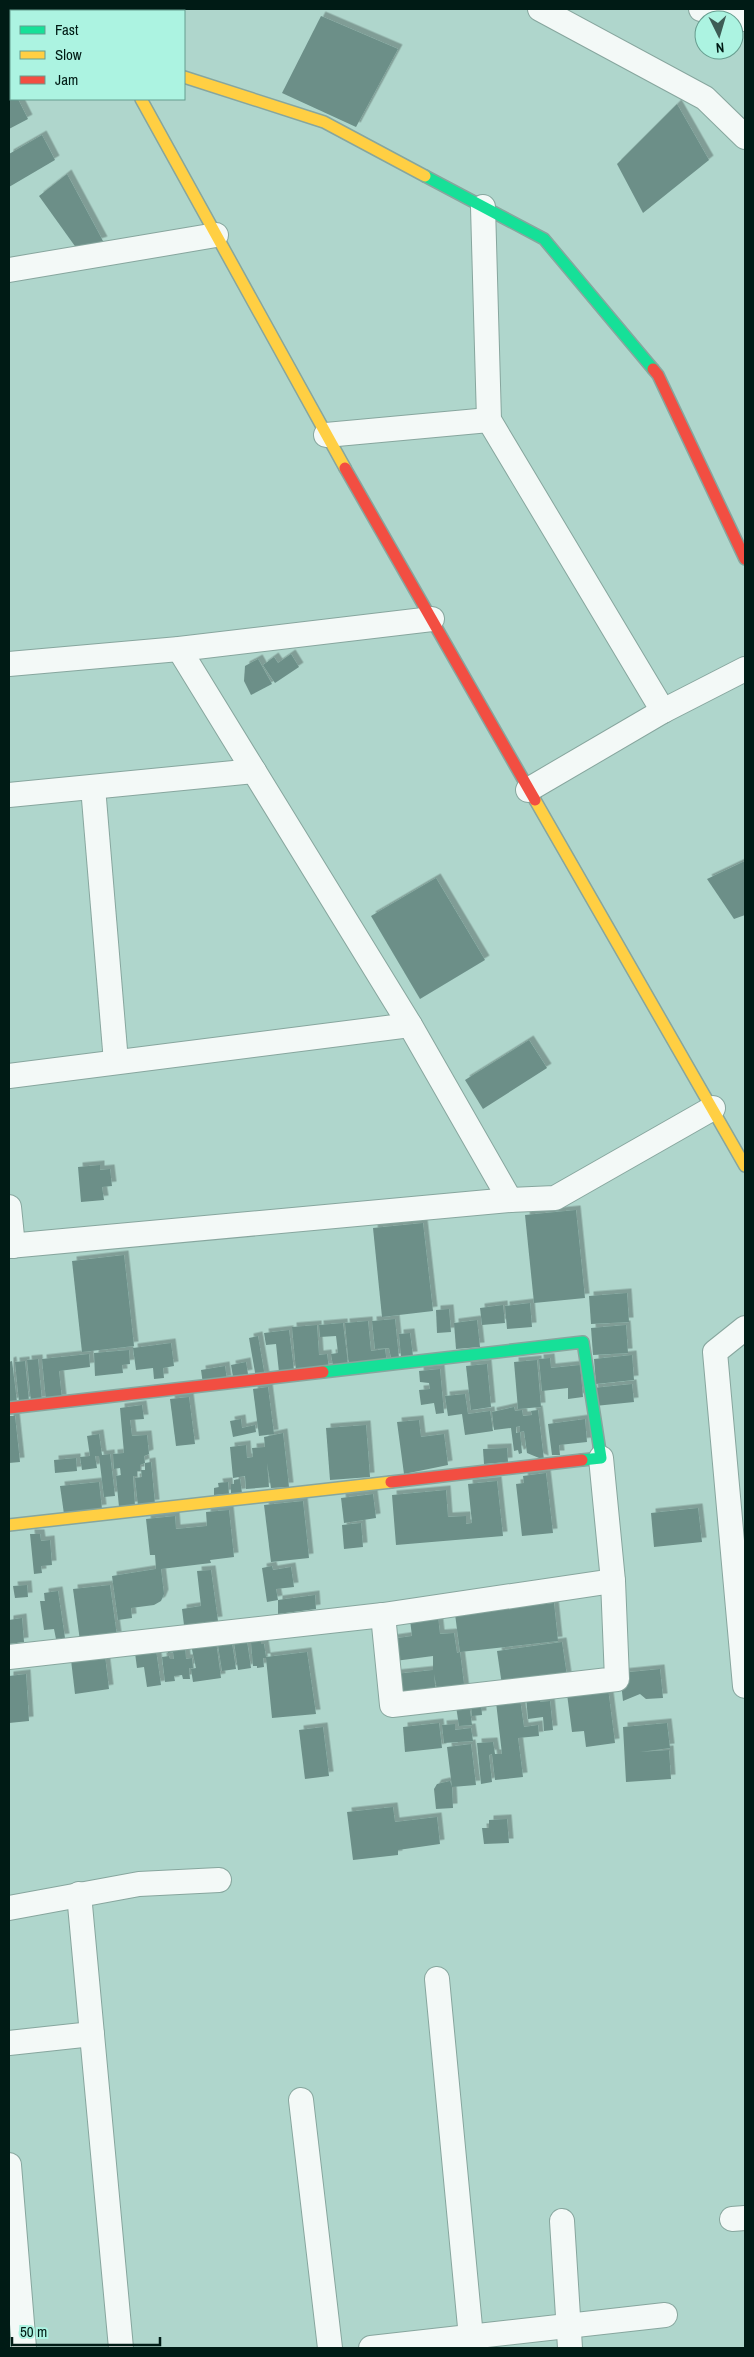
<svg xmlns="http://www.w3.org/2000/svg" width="754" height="2357" viewBox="0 0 754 2357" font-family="'Archivo Narrow',sans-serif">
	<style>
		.building { fill: #6c8f88; filter: url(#shadow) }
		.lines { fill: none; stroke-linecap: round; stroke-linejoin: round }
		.street-casing { stroke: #87a69e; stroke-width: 26 }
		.fast-casing { stroke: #87a69e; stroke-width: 14 }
		.slow-casing { stroke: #87a69e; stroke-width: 14 }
		.jam-casing { stroke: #87a69e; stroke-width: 14 }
		.street { stroke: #f3f9f7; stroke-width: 24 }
		.fast { stroke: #16e098; stroke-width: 11 }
		.slow { stroke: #ffcf43; stroke-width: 11 }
		.jam { stroke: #f24e42; stroke-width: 11 }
	</style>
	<defs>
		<filter id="shadow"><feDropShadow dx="4.5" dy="-4.5" stdDeviation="0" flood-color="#0004"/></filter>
	</defs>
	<rect width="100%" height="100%" fill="#afd6cc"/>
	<g class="building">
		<polygon points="321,16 398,49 356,127 282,93"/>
		<polygon points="11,57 11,87 9,83 9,59"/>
		<polygon points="11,94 11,99 18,99 28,119 9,129 9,95"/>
		<polygon points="677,104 709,160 643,213 617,164"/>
		<polygon points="42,135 55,160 9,187 9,154"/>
		<polygon points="67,174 103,241 77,249 39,196"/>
		<polygon points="291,654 299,667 275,683 263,665 274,657 278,663"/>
		<polygon points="258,659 272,684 251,695 244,681 245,666"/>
		<polygon points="745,861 745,915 734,919 707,879"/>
		<polygon points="436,878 485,960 420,999 371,916"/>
		<polygon points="529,1040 547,1068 483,1109 465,1080"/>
		<polygon points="100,1165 100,1170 110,1169 112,1186 102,1187 104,1200 81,1202 78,1167"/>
		<polygon points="576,1210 585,1298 534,1303 525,1215"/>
		<polygon points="423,1223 433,1311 382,1317 373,1228"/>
		<polygon points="124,1255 134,1346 82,1352 72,1261"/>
		<polygon points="627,1293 629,1322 591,1324 589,1296"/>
		<polygon points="530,1303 532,1327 507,1329 505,1306"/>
		<polygon points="503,1305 505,1323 482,1325 480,1308"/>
		<polygon points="449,1309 451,1332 437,1333 436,1310"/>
		<polygon points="395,1319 399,1358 391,1358 389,1348 375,1349 372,1321"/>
		<polygon points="477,1320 480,1347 456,1349 454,1323"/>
		<polygon points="368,1321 371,1351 385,1349 387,1363 349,1367 345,1323"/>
		<polygon points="343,1323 348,1364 333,1366 331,1354 338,1353 336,1336 320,1337 319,1325"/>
		<polygon points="317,1325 319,1355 327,1354 329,1368 296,1371 292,1327"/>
		<polygon points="626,1325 628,1353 593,1355 591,1328"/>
		<polygon points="289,1330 294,1370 279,1372 276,1344 266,1345 264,1333"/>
		<polygon points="410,1333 413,1356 401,1357 399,1334"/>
		<polygon points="258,1336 265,1377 256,1378 249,1338"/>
		<polygon points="171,1343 174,1366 163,1368 164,1378 154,1379 153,1368 136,1370 133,1348"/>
		<polygon points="129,1350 130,1364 122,1365 123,1373 95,1376 94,1353"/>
		<polygon points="89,1354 90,1367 59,1371 62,1399 46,1401 42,1359"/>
		<polygon points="632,1355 634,1380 596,1384 594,1359"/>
		<polygon points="550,1358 551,1368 580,1365 583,1397 568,1399 568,1388 542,1391 539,1359"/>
		<polygon points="38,1359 42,1401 31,1402 27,1360"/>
		<polygon points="537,1360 541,1407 518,1409 514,1362"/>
		<polygon points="12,1361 17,1402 9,1403 9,1362"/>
		<polygon points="25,1361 29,1401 19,1402 15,1362"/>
		<polygon points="246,1362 248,1374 233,1377 231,1365"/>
		<polygon points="487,1364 491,1407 471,1410 466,1366"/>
		<polygon points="225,1366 227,1380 203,1384 201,1370"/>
		<polygon points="440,1369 444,1413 436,1414 434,1403 421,1405 419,1390 430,1389 429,1383 420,1382 419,1371"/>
		<polygon points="632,1384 634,1402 595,1406 593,1388"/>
		<polygon points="268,1387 274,1434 259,1436 253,1389"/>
		<polygon points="465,1394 468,1414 490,1411 493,1431 465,1435 462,1414 448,1416 445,1396"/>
		<polygon points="189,1397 195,1444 176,1446 170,1399"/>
		<polygon points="142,1405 144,1419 130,1420 132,1436 147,1435 149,1454 144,1456 145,1463 140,1465 140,1471 137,1471 137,1476 133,1476 135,1506 119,1507 116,1476 121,1475 120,1468 114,1469 113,1454 124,1453 120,1408"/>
		<polygon points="514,1407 515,1411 522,1410 523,1416 532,1415 531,1411 538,1410 544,1460 527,1453 524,1431 520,1432 520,1426 516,1427 516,1433 520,1432 522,1453 519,1454 518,1450 514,1451 511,1428 494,1430 492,1412"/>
		<polygon points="9,1416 15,1416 20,1462 9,1463"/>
		<polygon points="241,1419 242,1428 255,1425 256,1432 233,1437 230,1421"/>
		<polygon points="585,1419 587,1442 559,1445 560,1455 552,1455 548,1424"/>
		<polygon points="419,1420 421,1437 444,1434 448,1465 404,1474 397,1422"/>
		<polygon points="366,1425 370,1477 330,1480 326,1428"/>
		<polygon points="283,1433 289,1487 271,1488 267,1463 269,1487 246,1489 245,1476 233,1478 230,1447 246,1445 247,1458 253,1457 252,1448 265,1447 264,1437"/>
		<polygon points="99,1434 102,1455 110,1454 115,1496 104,1497 99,1456 95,1456 97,1468 82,1470 80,1457 90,1456 87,1436"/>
		<polygon points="507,1448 508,1462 484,1464 483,1449"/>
		<polygon points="76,1458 77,1471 55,1473 54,1460"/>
		<polygon points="151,1462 155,1504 138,1506 135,1478 142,1477 141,1470 145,1470 145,1463"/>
		<polygon points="546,1473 553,1533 522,1536 516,1484 524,1483 523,1476"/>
		<polygon points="240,1479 242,1493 231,1494 231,1484 234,1484 234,1480"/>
		<polygon points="497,1481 503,1536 396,1545 392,1495 446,1490 448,1517 466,1516 466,1524 472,1523 468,1484"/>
		<polygon points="99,1482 102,1509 64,1514 60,1486"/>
		<polygon points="228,1482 229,1494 214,1495 214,1488 219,1487 218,1483"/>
		<polygon points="373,1494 376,1518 344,1523 341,1498"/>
		<polygon points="303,1501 309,1558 271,1562 264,1505"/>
		<polygon points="698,1508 702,1542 654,1547 651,1513"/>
		<polygon points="229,1510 234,1557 210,1560 211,1563 161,1569 164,1594 161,1601 154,1605 131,1608 132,1618 118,1620 112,1576 156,1569 155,1555 150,1555 146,1519 175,1516 176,1529 207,1526 206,1512"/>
		<polygon points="361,1523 363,1547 344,1549 342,1525"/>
		<polygon points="30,1534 40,1534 41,1541 50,1540 52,1565 41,1566 42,1573 34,1574"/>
		<polygon points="272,1566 273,1570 291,1567 294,1587 276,1589 278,1600 267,1602 262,1568"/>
		<polygon points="211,1570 218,1621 184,1625 182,1609 201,1606 197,1571"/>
		<polygon points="27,1585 28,1597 15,1598 13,1586"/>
		<polygon points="110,1585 117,1636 80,1641 73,1589"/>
		<polygon points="58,1591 65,1638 56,1639 54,1629 44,1630 40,1601 45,1601 44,1593"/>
		<polygon points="315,1595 316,1609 278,1614 278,1600"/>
		<polygon points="554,1603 558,1641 460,1652 455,1614"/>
		<polygon points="438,1616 440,1634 454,1633 457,1653 460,1652 465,1692 438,1695 434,1674 436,1695 397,1700 395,1674 433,1670 433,1656 395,1661 391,1639 412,1636 410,1620"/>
		<polygon points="22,1618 24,1642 9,1644 9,1620"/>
		<polygon points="216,1641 221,1678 193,1682 191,1669 196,1668 191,1645"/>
		<polygon points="247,1641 251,1668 238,1670 234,1642"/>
		<polygon points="261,1641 261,1644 264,1644 266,1657 307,1652 316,1714 272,1718 266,1658 263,1658 264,1667 257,1668 257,1666 253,1666 251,1642"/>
		<polygon points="562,1642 568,1683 503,1692 497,1651"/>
		<polygon points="232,1643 236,1669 222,1671 218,1645"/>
		<polygon points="185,1646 186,1659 192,1658 193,1668 189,1668 190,1679 183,1679 182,1675 174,1676 175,1681 165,1682 162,1657 169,1656 170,1659 174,1659 173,1652 168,1653 167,1649"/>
		<polygon points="156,1650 161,1685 147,1687 144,1667 137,1668 135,1653"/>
		<polygon points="105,1656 109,1689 75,1694 71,1660"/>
		<polygon points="660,1669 663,1698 646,1699 640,1694 623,1701 620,1673"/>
		<polygon points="26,1674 29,1721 9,1723 9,1676"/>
		<polygon points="608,1688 615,1743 586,1747 584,1731 572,1732 567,1694"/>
		<polygon points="540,1696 540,1702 550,1701 553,1730 544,1731 543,1717 528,1719 526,1697"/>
		<polygon points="520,1699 524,1727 538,1725 539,1736 518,1738 523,1777 495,1780 492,1754 489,1755 492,1782 481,1784 477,1743 493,1742 495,1754 502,1754 496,1702"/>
		<polygon points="481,1703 482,1715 472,1716 471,1704"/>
		<polygon points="469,1704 472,1725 459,1726 456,1706"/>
		<polygon points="439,1723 442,1748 405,1752 403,1727"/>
		<polygon points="667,1723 670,1748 640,1752 669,1750 671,1779 626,1782 623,1727"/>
		<polygon points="455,1724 455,1730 471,1728 473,1741 444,1743 442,1725"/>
		<polygon points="323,1727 329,1776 305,1779 299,1730"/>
		<polygon points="471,1744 476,1785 452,1787 453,1808 436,1809 434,1789 437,1784 450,1781 452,1787 447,1747"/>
		<polygon points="393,1807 395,1822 437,1817 440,1844 398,1850 398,1855 353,1860 347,1812"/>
		<polygon points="507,1819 509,1843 484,1844 482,1828 489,1828 489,1820"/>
	</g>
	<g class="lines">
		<defs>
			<g id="street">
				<polyline points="92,9 93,11"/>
				<polyline points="540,9 705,98 745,137"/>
				<polyline points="701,9 745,19"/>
				<polyline points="483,207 489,420 663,711"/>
				<polyline points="9,270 216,235"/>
				<polyline points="326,435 489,420"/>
				<polyline points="179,649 410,1025 510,1200"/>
				<polyline points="9,664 179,649 432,619"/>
				<polyline points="93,787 116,1062"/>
				<polyline points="528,790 663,711 745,669"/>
				<polyline points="9,795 254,771"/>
				<polyline points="9,1076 410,1025"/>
				<polyline points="9,1207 13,1246"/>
				<polyline points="9,1246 510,1200 555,1198 713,1108"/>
				<polyline points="745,1328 715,1352 745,1686"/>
				<polyline points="383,1615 392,1705 617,1679 613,1581"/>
				<polyline points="9,1657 383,1615 613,1581 601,1458"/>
				<polyline points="79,1894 121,2348"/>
				<polyline points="9,1908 139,1884 219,1880"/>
				<polyline points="437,1979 472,2348"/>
				<polyline points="9,2043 92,2034"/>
				<polyline points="301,2100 330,2348"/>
				<polyline points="9,2165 24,2348"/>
				<polyline points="732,2219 745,2218"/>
				<polyline points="562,2221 570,2348"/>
				<polyline points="371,2348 665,2315"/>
			</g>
			<g id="fast">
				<polyline points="425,176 544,239 653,369"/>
				<polyline points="323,1372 583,1342 601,1458 582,1460"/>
			</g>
			<g id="slow">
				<polyline points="184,77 324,122 425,176"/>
				<polyline points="141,99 345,468"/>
				<polyline points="535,800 745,1166"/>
				<polyline points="9,1525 391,1482"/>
			</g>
			<g id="jam">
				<polyline points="653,369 658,375 745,559"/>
				<polyline points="345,468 535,800"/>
				<polyline points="9,1408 323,1372"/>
				<polyline points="391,1482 582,1460"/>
			</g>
		</defs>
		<use href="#street" class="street-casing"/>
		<use href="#fast" class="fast-casing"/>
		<use href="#slow" class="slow-casing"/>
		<use href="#jam" class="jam-casing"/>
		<use href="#street" class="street"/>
		<use href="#fast" class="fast"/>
		<use href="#slow" class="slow"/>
		<use href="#jam" class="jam"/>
	</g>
	<rect width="754" height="2357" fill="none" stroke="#001b15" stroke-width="20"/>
	<rect x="10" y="10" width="175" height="90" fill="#acf3e1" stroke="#679d8f"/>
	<rect x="20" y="26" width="25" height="8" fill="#16e098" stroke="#679d8f"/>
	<text x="55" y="35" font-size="15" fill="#001b15">Fast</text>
	<rect x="20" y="51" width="25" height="8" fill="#ffcf43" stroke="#679d8f"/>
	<text x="55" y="60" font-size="15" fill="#001b15">Slow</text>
	<rect x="20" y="76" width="25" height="8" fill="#f24e42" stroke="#679d8f"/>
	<text x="55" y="85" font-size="15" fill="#001b15">Jam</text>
	<g transform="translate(719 35) rotate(175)"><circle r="24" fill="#acf3e1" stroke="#679d8f"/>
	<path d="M0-4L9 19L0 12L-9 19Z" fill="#3d5c55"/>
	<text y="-8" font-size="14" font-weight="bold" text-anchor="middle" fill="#001b15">N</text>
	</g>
	<path d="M12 2337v8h148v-8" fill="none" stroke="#001b15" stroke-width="2.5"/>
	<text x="20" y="2337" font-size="15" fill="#001b15" stroke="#acf3e1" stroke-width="4" paint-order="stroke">50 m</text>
</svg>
